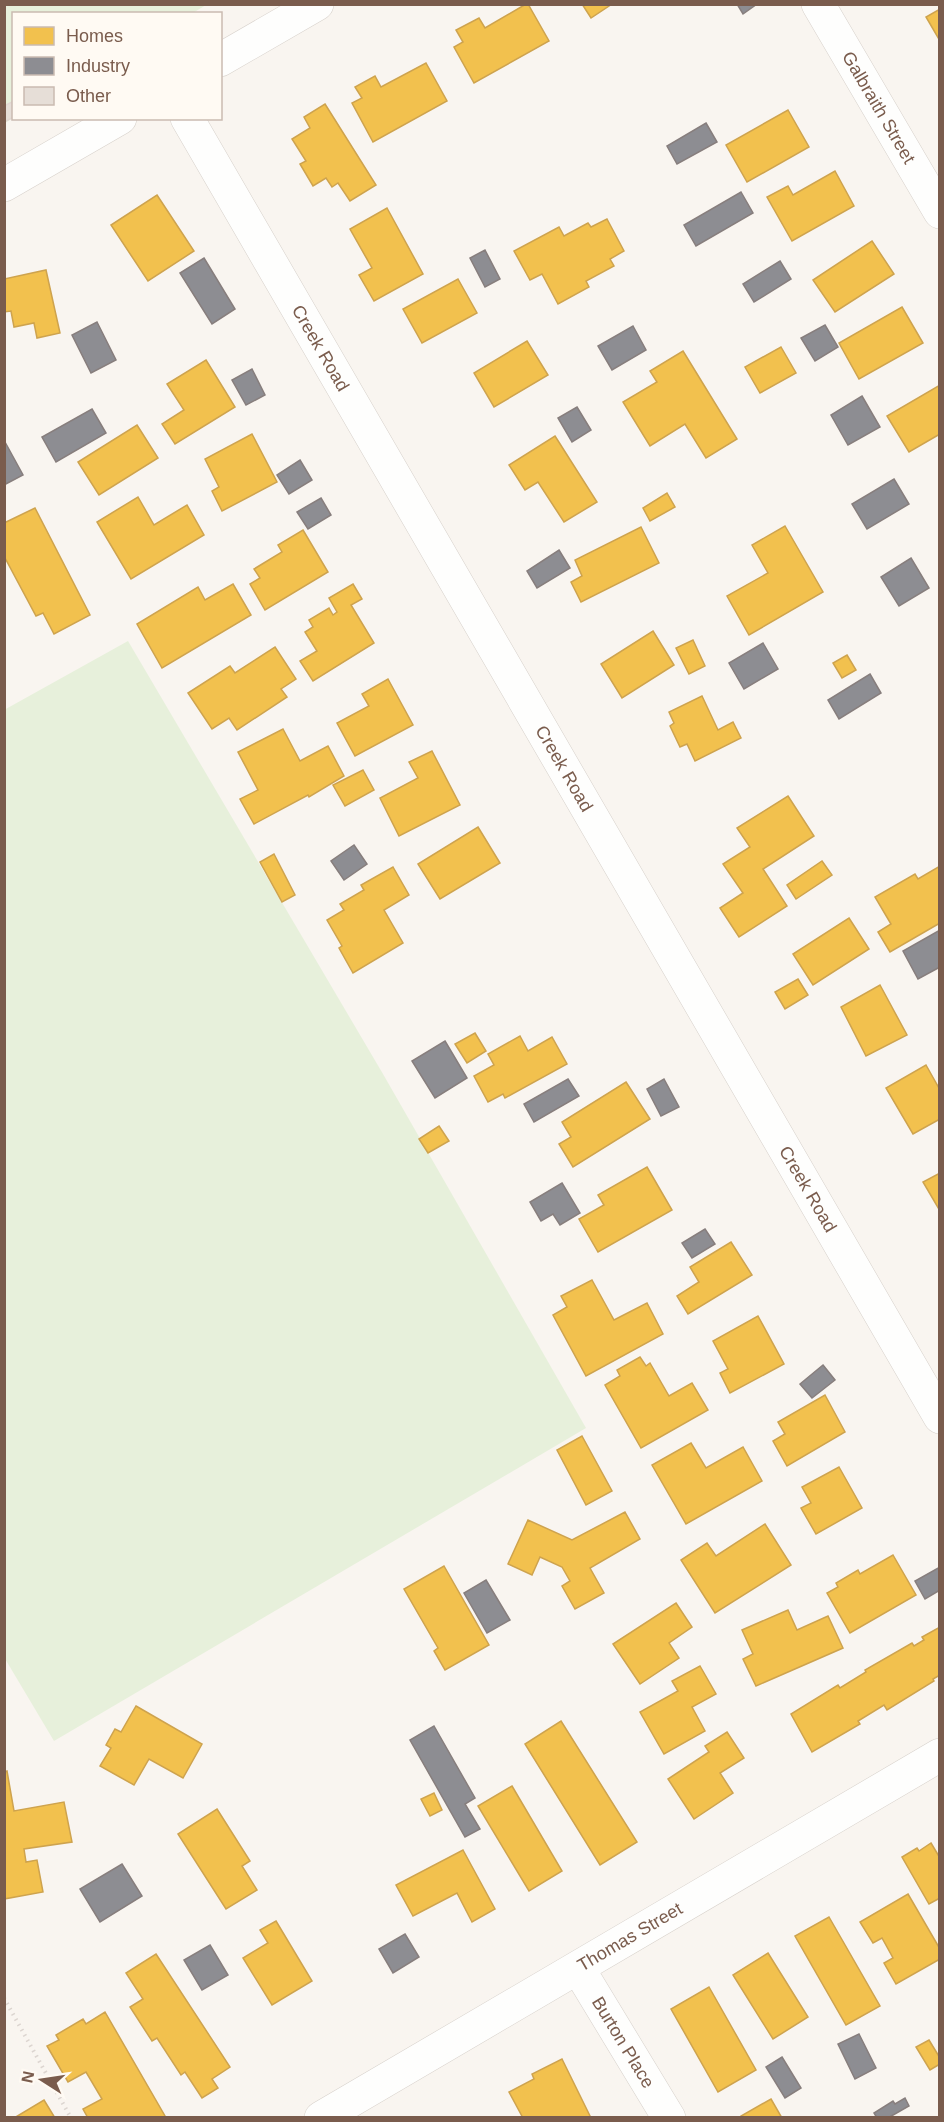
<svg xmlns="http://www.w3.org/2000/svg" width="944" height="2122" viewBox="0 0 944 2122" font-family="Arial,sans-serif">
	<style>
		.green { fill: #e7f0db }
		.homes { fill: #f2c14e; stroke: #cea34e; stroke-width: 1.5 }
		.industry { fill: #8d8d92; stroke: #877e7d; stroke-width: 1.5 }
		.building { fill: #e6ded7; stroke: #e2d8d2; stroke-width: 1.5 }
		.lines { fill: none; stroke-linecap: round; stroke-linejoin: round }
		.minor-casing { stroke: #d7d1cb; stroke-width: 34 }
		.tertiary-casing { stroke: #d7d1cb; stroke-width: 34 }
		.path { stroke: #dcd5d0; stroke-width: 4; stroke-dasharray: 1.5 4.5; stroke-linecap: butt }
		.minor { stroke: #fefefd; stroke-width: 33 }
		.tertiary { stroke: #fefefd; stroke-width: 33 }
		.labels { text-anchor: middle; stroke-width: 6; stroke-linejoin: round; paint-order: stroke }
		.street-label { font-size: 18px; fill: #7a5c4d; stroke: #fffaf3 }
	</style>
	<rect width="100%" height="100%" fill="#f9f5f0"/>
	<g class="green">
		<polygon points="4,5 206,5 191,14 14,14 13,118 5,123"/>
		<polygon points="128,641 383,1074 586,1428 54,1741 4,1657 4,710"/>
	</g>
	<g class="homes">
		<polygon points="526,4 528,4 549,41 474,83 454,47 463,42 456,30 479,18 485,28"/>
		<polygon points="582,4 612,4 591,18"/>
		<polygon points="940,9 940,41 926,17"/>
		<polygon points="426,63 447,101 373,142 352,103 362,98 355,87 375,76 381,87"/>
		<polygon points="325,104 376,185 350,201 338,183 332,187 326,178 313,186 300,164 306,161 292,139 310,128 304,117"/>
		<polygon points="788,110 809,147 747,182 726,145"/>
		<polygon points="835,171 854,206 792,241 767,197 788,186 793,195"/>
		<polygon points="157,195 194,251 148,281 111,225"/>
		<polygon points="387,208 423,274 374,301 359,275 372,268 350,229"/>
		<polygon points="607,219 624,251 610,259 614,266 586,281 589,287 558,304 542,274 530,280 514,251 559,227 564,236 588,223 591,227"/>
		<polygon points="872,241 894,274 835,312 813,280"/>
		<polygon points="46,270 60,333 37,338 34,323 14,327 11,311 4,312 4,279"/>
		<polygon points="458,279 477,313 422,343 403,309"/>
		<polygon points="902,307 923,343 859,379 839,343"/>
		<polygon points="527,341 548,375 494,407 474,373"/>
		<polygon points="781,347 796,373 760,393 745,367"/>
		<polygon points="683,351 737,439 706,458 685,424 650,446 623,402 657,382 650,371"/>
		<polygon points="206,360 235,407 175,444 162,424 184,410 167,384"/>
		<polygon points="940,385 940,434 909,452 887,416"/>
		<polygon points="137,425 158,458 99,495 78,462"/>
		<polygon points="252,434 277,482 222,511 212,491 219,487 205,459"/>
		<polygon points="555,436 597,502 564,522 538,482 525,490 509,465"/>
		<polygon points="667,493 675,507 650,521 643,508"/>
		<polygon points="138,497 154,525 187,505 204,535 131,579 97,522"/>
		<polygon points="35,508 90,615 54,634 43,613 36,616 4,556 4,523"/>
		<polygon points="785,526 823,592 749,635 727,596 768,573 752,545"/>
		<polygon points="641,527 659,563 581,602 571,582 582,576 575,560"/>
		<polygon points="303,530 328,572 265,610 250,584 260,578 254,569 282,552 278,545"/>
		<polygon points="233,584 251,615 162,668 137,624 198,587 205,600"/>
		<polygon points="353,584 362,599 351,605 374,643 313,681 300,661 317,651 305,632 313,627 309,620 329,608 333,615 337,612 329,598"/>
		<polygon points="653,631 674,665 622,698 601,664"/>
		<polygon points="693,640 705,666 689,674 676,648"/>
		<polygon points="275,647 296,679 281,689 287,697 237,730 229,718 212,729 188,693 230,666 235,673"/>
		<polygon points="847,655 856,670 842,678 833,663"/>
		<polygon points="388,679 413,725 355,756 337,723 369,706 362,694"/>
		<polygon points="702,696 718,730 733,722 741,738 695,761 687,744 680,747 670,726 674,723 669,712"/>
		<polygon points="283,729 300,761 328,746 344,776 309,797 308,795 254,824 240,799 258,790 238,752"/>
		<polygon points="432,751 460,805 399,836 380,798 418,778 409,762"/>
		<polygon points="363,770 374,790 345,806 333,785"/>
		<polygon points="788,796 814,836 763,869 787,906 739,937 720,908 743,893 723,864 750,847 737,828"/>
		<polygon points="478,827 500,863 440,899 418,864"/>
		<polygon points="274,854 295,895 282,902 260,862"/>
		<polygon points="822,861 832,875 796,899 787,885"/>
		<polygon points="940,866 940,923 890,952 878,932 891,924 875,897 915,874 918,879"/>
		<polygon points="393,867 409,895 384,910 403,943 353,973 339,948 342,946 327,920 344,910 340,904 364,890 361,885"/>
		<polygon points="849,918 869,949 813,985 793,954"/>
		<polygon points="798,979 808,995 785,1009 775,992"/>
		<polygon points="880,985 907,1035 866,1056 841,1007"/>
		<polygon points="475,1033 486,1051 467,1063 455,1044"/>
		<polygon points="520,1036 528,1051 552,1037 567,1064 505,1098 503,1094 488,1102 474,1076 494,1065 488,1054"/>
		<polygon points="926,1065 940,1090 940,1119 913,1134 886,1088"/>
		<polygon points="626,1082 650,1119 573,1167 559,1144 571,1137 562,1122"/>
		<polygon points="439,1126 449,1141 428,1153 419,1139"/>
		<polygon points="647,1167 672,1210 598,1252 579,1219 604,1205 598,1195"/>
		<polygon points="940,1173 940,1211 923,1182"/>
		<polygon points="731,1242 752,1275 688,1314 677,1296 699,1282 690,1267"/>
		<polygon points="592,1280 614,1320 647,1303 663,1334 586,1376 553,1315 567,1307 561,1296"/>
		<polygon points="758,1316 784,1364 730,1393 720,1373 728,1369 713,1341"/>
		<polygon points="640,1357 646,1366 650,1363 669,1396 692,1383 708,1410 641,1448 605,1385 620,1376 617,1370"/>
		<polygon points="825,1395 845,1432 787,1466 773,1441 785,1434 778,1422"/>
		<polygon points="582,1436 612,1491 586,1505 557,1450"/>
		<polygon points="691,1443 706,1468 743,1447 762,1481 686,1524 652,1465"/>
		<polygon points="839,1467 862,1508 816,1534 801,1508 811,1503 802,1487"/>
		<polygon points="625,1512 640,1539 590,1568 604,1593 575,1609 562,1586 570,1581 562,1567 540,1557 532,1575 508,1564 528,1520 572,1540"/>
		<polygon points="765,1524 791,1565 715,1613 681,1560 707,1543 716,1556"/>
		<polygon points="893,1555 916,1595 850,1633 827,1593 838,1587 836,1583 858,1570 860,1574"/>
		<polygon points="444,1566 489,1645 445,1670 434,1651 438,1648 404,1589"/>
		<polygon points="676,1603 692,1627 669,1643 679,1658 640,1684 613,1644"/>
		<polygon points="788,1610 797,1630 828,1616 843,1648 756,1686 743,1659 753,1654 742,1630"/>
		<polygon points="940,1627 940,1675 933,1679 934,1681 887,1710 884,1705 858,1721 860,1724 812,1752 791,1714 838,1685 840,1688 866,1672 865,1670 912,1643 914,1646 924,1640 922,1637"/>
		<polygon points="700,1666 716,1694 692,1707 705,1731 664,1754 640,1712 678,1691 672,1681"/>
		<polygon points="136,1706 202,1744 183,1778 149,1759 134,1785 100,1766 111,1748 106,1745 115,1729 121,1732"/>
		<polygon points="561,1721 637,1842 600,1865 525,1744"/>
		<polygon points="727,1732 744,1758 720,1773 733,1793 694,1819 668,1779 709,1752 705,1746"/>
		<polygon points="7,1771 14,1811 64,1802 72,1842 24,1849 26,1862 37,1860 43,1892 4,1899 4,1772"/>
		<polygon points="512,1786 562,1871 529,1891 478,1806"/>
		<polygon points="434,1793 442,1810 430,1816 421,1799"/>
		<polygon points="217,1809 250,1861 242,1866 257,1890 226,1909 178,1834"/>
		<polygon points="931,1843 940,1858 940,1898 929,1904 902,1857 917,1848 919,1851"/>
		<polygon points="463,1850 495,1909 472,1922 457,1893 413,1916 396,1885"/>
		<polygon points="908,1894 940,1949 940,1959 896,1984 884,1963 893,1958 882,1938 873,1943 860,1922"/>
		<polygon points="829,1917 880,2006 846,2025 795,1936"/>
		<polygon points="276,1921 312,1981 272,2005 243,1958 268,1943 260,1930"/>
		<polygon points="768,1953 808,2017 773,2039 733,1975"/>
		<polygon points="156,1954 230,2067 212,2079 218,2088 202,2098 185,2072 181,2075 157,2038 152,2041 130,2007 143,1999 126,1973"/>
		<polygon points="709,1987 756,2070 718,2092 671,2009"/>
		<polygon points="105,2012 165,2116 162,2118 88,2118 83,2109 102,2099 86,2072 68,2082 47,2046 59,2040 56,2035 83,2019 86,2024"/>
		<polygon points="929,2040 940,2058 940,2064 930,2070 916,2047"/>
		<polygon points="562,2059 591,2118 523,2118 509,2092 534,2079 532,2074"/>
		<polygon points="771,2099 782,2118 742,2118 741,2116"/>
		<polygon points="44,2100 55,2118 14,2118"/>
	</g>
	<g class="industry">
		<polygon points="737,4 757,4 743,14"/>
		<polygon points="706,123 717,142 677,164 667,146"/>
		<polygon points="741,192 753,213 696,246 684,225"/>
		<polygon points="485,250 500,279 485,287 470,258"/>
		<polygon points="204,258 235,309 212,324 180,273"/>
		<polygon points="780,261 791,279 754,302 743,284"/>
		<polygon points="97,322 116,360 91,373 72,335"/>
		<polygon points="825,325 838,347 815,361 801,338"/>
		<polygon points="633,326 646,350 612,370 598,346"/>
		<polygon points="252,369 265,395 246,405 232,380"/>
		<polygon points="862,396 880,427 848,445 831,415"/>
		<polygon points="577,407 591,430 572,442 558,418"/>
		<polygon points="92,409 106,433 56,462 42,437"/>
		<polygon points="5,442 23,475 4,485 4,443"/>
		<polygon points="300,460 312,480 289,494 277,475"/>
		<polygon points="894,479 909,504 867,529 852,504"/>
		<polygon points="321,498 331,515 308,529 297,512"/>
		<polygon points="559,550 570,568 537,588 527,571"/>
		<polygon points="911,558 929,588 899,606 881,577"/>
		<polygon points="763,643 778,669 744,689 729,663"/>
		<polygon points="870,674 881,693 839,719 828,700"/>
		<polygon points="354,845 367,864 344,880 331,861"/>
		<polygon points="940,930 940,967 918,979 903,951"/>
		<polygon points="445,1041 467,1078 435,1098 412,1061"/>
		<polygon points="568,1079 579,1096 534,1122 524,1104"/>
		<polygon points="664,1079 679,1107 661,1116 647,1089"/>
		<polygon points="562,1183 580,1213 560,1225 553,1214 541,1221 530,1202"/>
		<polygon points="705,1229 715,1244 692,1258 682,1243"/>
		<polygon points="823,1365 835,1380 812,1398 800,1384"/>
		<polygon points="940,1567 940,1590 925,1599 915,1581"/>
		<polygon points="486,1580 510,1620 487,1633 464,1593"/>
		<polygon points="434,1726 475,1798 465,1804 480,1829 465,1837 410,1740"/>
		<polygon points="122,1864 142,1896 100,1922 80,1889"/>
		<polygon points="405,1934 419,1957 393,1973 379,1949"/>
		<polygon points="210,1945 228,1975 202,1990 184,1960"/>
		<polygon points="859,2034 876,2068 855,2079 838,2044"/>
		<polygon points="782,2057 801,2088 785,2098 766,2067"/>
		<polygon points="905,2098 909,2106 888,2118 877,2118 874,2113 893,2101 895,2104"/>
	</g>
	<polygon class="building" points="14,101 14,117 4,122 4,106"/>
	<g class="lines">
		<defs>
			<g id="minor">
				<path id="s1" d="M818,4l122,208"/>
				<path id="s2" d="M187,118l753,1299"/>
				<path id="s3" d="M578,1968l91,150"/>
				<path id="s4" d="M321,2118l619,-363"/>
			</g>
			<g id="tertiary">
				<polyline points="220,60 317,4"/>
				<polyline points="4,185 120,118"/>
			</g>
		</defs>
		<use href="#minor" class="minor-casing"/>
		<use href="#tertiary" class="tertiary-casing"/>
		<polyline class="path" points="4,1998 71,2118"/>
		<use href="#minor" class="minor"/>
		<use href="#tertiary" class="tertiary"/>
	</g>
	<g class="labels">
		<g class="street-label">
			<text dy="6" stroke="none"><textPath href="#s1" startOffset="120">Galbraith Street</textPath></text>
			<text dy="6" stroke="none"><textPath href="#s2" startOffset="266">Creek Road</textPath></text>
			<text dy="6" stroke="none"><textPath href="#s2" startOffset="752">Creek Road</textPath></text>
			<text dy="6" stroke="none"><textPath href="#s2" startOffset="1238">Creek Road</textPath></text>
			<text dy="6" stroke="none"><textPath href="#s4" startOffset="358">Thomas Street</textPath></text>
			<text dy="6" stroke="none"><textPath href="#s3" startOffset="87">Burton Place</textPath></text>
		</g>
	</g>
	<rect width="944" height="2122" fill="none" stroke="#7a5c4d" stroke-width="12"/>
	<rect x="12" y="12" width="210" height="108" fill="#fffaf3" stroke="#cabbb1" stroke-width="1.5"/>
	<rect x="24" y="27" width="30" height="18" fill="#f2c14e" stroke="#cabbb1" stroke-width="1.5"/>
	<text x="66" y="42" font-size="18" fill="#7a5c4d">Homes</text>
	<rect x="24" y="57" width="30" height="18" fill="#8d8d92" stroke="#cabbb1" stroke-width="1.5"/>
	<text x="66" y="72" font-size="18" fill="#7a5c4d">Industry</text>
	<rect x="24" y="87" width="30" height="18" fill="#e6ded7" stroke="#cabbb1" stroke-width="1.5"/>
	<text x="66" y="102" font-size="18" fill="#7a5c4d">Other</text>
	<g transform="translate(42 2080) rotate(282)" stroke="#fffaf3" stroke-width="4.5" paint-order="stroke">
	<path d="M0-4.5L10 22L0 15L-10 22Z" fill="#7a5c4d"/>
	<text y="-9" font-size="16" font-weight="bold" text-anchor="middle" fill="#7a5c4d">N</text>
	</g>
</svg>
